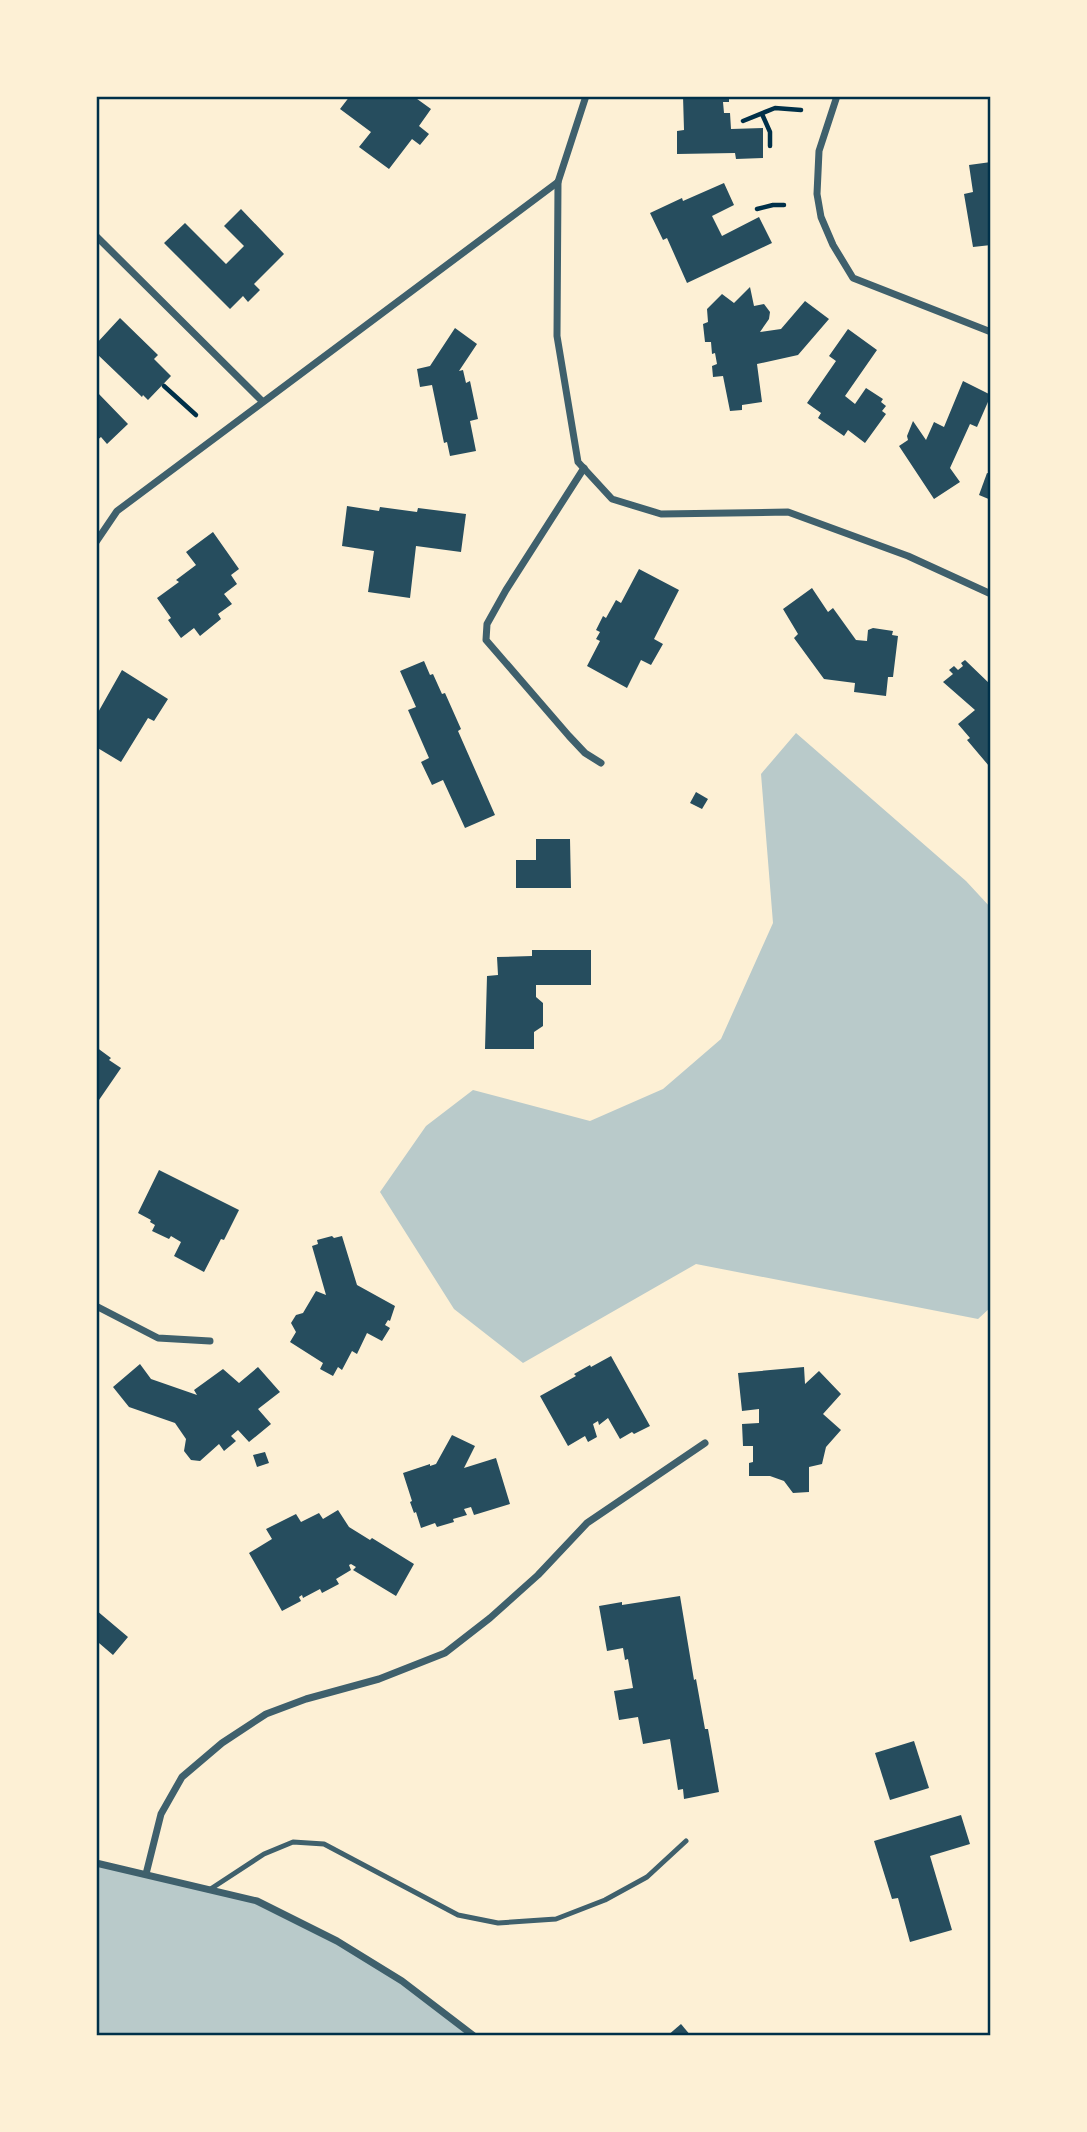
<svg xmlns="http://www.w3.org/2000/svg" width="1087" height="2132" viewBox="0 0 1087 2132" font-family="Signika,sans-serif">
	<style>
		.green { fill: #b9caca }
		.building { fill: #264d5e }
		.lines { fill: none; stroke-linecap: round; stroke-linejoin: round }
		.path { stroke: #003049; stroke-width: 4.5 }
		.service { stroke: #3f606c; stroke-width: 5 }
		.minor { stroke: #3f606c; stroke-width: 7 }
		.neatline { fill: none; stroke: #003049; stroke-width: 2.5 }
	</style>
	<rect width="100%" height="100%" fill="#fdf0d5"/>
	<g class="green">
		<polygon points="796,733 966,881 991,908 991,1307 978,1319 696,1264 523,1363 454,1309 380,1192 426,1126 473,1090 590,1121 663,1089 721,1039 773,923 761,774"/>
		<polygon points="96,1863 257,1901 337,1941 402,1981 474,2036 96,2036"/>
	</g>
	<g class="building">
		<polygon points="350,96 413,96 431,109 419,126 429,134 420,145 412,139 389,169 359,147 371,132 340,109"/>
		<polygon points="683,96 729,96 729,102 723,102 724,113 730,113 731,129 763,128 763,158 736,159 735,153 677,154 677,131 684,130"/>
		<polygon points="991,162 991,245 973,247 964,194 973,192 969,165"/>
		<polygon points="724,183 734,205 712,216 722,236 759,217 772,243 687,283 667,238 663,240 650,213 682,198 683,201"/>
		<polygon points="241,209 284,254 254,284 260,290 248,302 243,296 230,309 164,243 185,223 226,264 244,246 224,226"/>
		<polygon points="750,287 754,306 764,304 770,312 769,319 760,332 781,329 805,301 829,319 798,355 757,364 762,402 742,405 742,410 730,411 723,376 713,377 712,366 717,364 715,353 712,354 711,342 705,342 703,324 708,322 707,309 722,294 734,303"/>
		<polygon points="120,318 158,355 154,359 171,376 148,400 143,395 142,397 96,353 96,344"/>
		<polygon points="455,328 477,344 459,371 463,370 466,383 470,381 478,419 470,421 476,451 450,456 447,442 444,443 432,385 420,387 417,369 430,366"/>
		<polygon points="848,329 877,350 845,396 855,404 866,388 883,399 881,402 886,406 882,411 886,414 865,443 848,430 844,436 818,418 821,413 807,403 836,361 829,356"/>
		<polygon points="963,381 991,395 977,427 970,424 950,468 960,482 934,499 899,446 908,440 907,436 913,421 926,440 934,422 944,427"/>
		<polygon points="96,391 128,424 107,444 101,437 96,441"/>
		<polygon points="987,473 991,474 991,500 979,495"/>
		<polygon points="347,506 379,511 380,507 417,512 418,508 466,514 461,552 416,546 410,598 368,592 374,551 342,546"/>
		<polygon points="213,532 239,569 231,575 237,584 224,594 232,604 218,614 221,619 200,636 194,628 181,638 168,620 171,618 157,598 179,582 176,580 196,565 186,552"/>
		<polygon points="639,569 679,590 654,639 663,644 651,665 641,660 627,688 587,666 600,641 596,639 600,632 596,630 603,616 606,618 616,600 621,603"/>
		<polygon points="812,588 828,612 833,608 856,640 867,641 868,630 873,628 893,631 892,635 898,636 893,677 888,677 886,696 854,692 855,683 824,679 794,638 798,634 783,609"/>
		<polygon points="965,660 991,685 991,764 989,766 967,740 970,738 958,724 975,710 943,682 953,674 949,670 954,666 958,670 963,666 961,663"/>
		<polygon points="424,661 430,675 433,674 442,694 445,693 461,729 458,731 495,815 465,828 443,780 432,785 421,762 429,758 408,710 416,707 400,671"/>
		<polygon points="122,670 168,699 154,721 148,718 121,762 96,747 96,716"/>
		<polygon points="696,792 708,799 702,809 690,803"/>
		<polygon points="536,839 570,839 571,888 516,888 516,860 536,860"/>
		<polygon points="532,950 591,950 591,985 536,985 536,997 543,1003 543,1026 534,1032 534,1049 485,1049 487,976 498,975 497,957 532,956"/>
		<polygon points="96,1047 111,1058 109,1060 121,1068 99,1100 96,1098"/>
		<polygon points="159,1170 239,1210 224,1240 221,1239 204,1272 174,1256 181,1242 171,1236 169,1239 152,1231 155,1225 150,1222 151,1220 138,1213"/>
		<polygon points="332,1236 334,1238 342,1236 357,1285 395,1306 390,1321 388,1320 385,1325 390,1328 382,1341 367,1333 357,1354 352,1351 342,1370 338,1367 333,1376 320,1369 323,1363 290,1342 296,1332 291,1323 296,1315 303,1313 316,1291 326,1295 312,1246 318,1244 317,1240"/>
		<polygon points="611,1356 650,1426 634,1434 632,1432 620,1439 608,1418 599,1425 598,1421 593,1424 597,1437 588,1442 585,1436 568,1446 540,1396 576,1376 574,1374 590,1365 591,1367"/>
		<polygon points="140,1364 151,1379 197,1395 194,1390 223,1369 239,1383 258,1367 280,1392 258,1409 271,1424 249,1442 238,1430 231,1436 236,1441 224,1451 219,1444 200,1461 191,1460 184,1451 186,1439 175,1423 129,1407 113,1387"/>
		<polygon points="804,1367 805,1384 819,1371 841,1394 823,1414 841,1430 826,1447 822,1464 809,1467 809,1492 793,1493 784,1481 770,1476 749,1476 749,1463 753,1462 753,1446 743,1446 742,1424 759,1423 759,1409 742,1411 738,1373"/>
		<polygon points="452,1435 475,1446 464,1468 496,1458 510,1504 474,1515 471,1507 464,1509 467,1515 453,1519 454,1522 437,1527 435,1523 421,1528 416,1512 414,1513 410,1502 412,1501 403,1473 430,1464 430,1466 436,1464"/>
		<polygon points="265,1452 269,1463 257,1467 253,1455"/>
		<polygon points="338,1510 349,1527 370,1540 372,1538 414,1564 396,1596 353,1570 356,1567 351,1564 349,1565 351,1570 336,1579 339,1584 322,1593 320,1589 303,1598 302,1595 299,1597 301,1601 282,1611 249,1553 272,1539 266,1529 296,1514 301,1522 319,1513 323,1519"/>
		<polygon points="680,1596 694,1680 696,1679 705,1729 708,1729 719,1792 684,1799 683,1789 678,1790 670,1739 643,1744 638,1717 619,1720 614,1691 633,1688 628,1659 625,1660 623,1648 607,1651 599,1606 622,1602 622,1605"/>
		<polygon points="96,1610 128,1637 113,1655 99,1643 96,1646"/>
		<polygon points="914,1741 929,1788 890,1800 875,1753"/>
		<polygon points="961,1815 970,1844 930,1856 952,1930 910,1942 898,1898 892,1899 874,1841"/>
		<polygon points="681,2024 691,2036 667,2036"/>
	</g>
	<g class="lines">
		<g class="path">
			<polyline points="762,114 770,132 770,146"/>
			<polyline points="743,121 775,108 801,110"/>
			<polyline points="757,209 773,205 784,205"/>
			<polyline points="164,386 196,415"/>
		</g>
		<polyline class="service" points="209,1890 264,1854 293,1842 324,1844 458,1915 498,1923 556,1919 605,1900 647,1877 686,1841"/>
		<g class="minor">
			<polyline points="837,96 819,151 817,194 821,217 833,245 853,278 991,332"/>
			<polyline points="558,182 557,336 578,462 612,499 661,514 788,512 908,556 991,594"/>
			<polyline points="96,236 262,401"/>
			<polyline points="584,468 506,590 487,624 486,640 569,736 585,753 601,763"/>
			<polyline points="96,542 117,511 558,182 586,96"/>
			<polyline points="96,1306 158,1338 210,1341"/>
			<polyline points="96,1863 257,1901 337,1941 402,1981 474,2036"/>
			<polyline points="146,1874 161,1814 182,1777 222,1743 266,1714 306,1699 379,1679 445,1653 490,1618 538,1575 587,1523 705,1443"/>
		</g>
	</g>
	<rect width="1087" height="2132" fill="none" stroke="#fdf0d5" stroke-width="196"/>
	<rect x="98" y="98" width="891" height="1936" class="neatline"/>
</svg>
